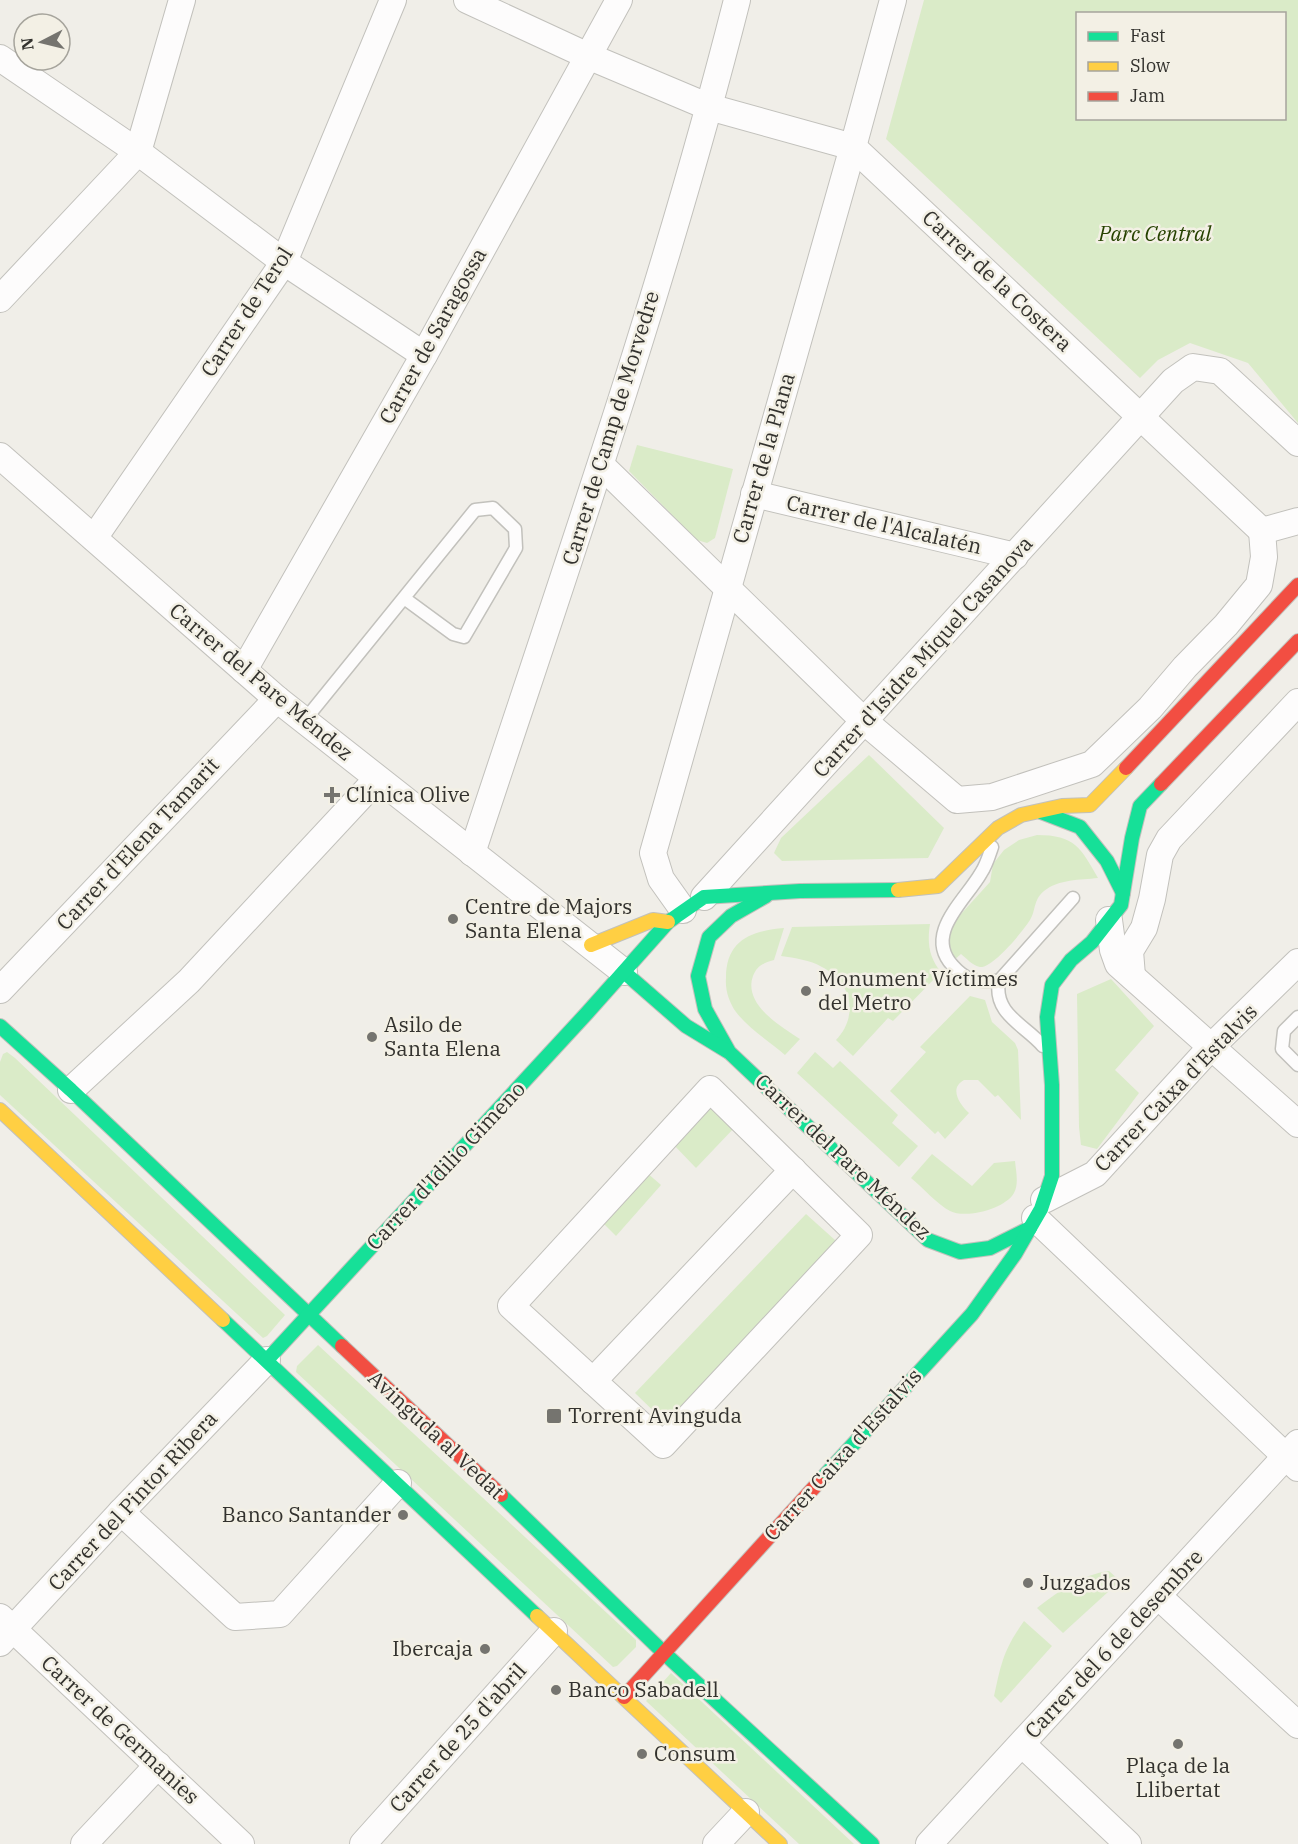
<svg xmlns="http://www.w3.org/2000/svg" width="1298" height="1844" viewBox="0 0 1298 1844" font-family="'IBM Plex Serif',serif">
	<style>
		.green { fill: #daebc8; fill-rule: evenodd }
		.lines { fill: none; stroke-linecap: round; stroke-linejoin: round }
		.lane-casing { stroke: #c2c1bc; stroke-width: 15 }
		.street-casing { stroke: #c2c1bc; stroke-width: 28 }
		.fast-casing { stroke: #c2c1bc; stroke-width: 16 }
		.slow-casing { stroke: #c2c1bc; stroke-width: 16 }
		.jam-casing { stroke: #c2c1bc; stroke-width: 16 }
		.lane { stroke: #fdfcfc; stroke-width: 12 }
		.street { stroke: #fdfcfc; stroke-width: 26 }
		.fast { stroke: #16e098; stroke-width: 14 }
		.slow { stroke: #ffcf43; stroke-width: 14 }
		.jam { stroke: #f24e42; stroke-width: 14 }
		.poi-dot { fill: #75746f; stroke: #f3f0e5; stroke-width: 2 }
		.labels { text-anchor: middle; stroke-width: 5; stroke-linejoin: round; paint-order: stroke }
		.park-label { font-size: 21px; font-style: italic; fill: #264200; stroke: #f3f0e5 }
		.street-label { font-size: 21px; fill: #33322e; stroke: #f3f0e5 }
		.poi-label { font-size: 21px; fill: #33322e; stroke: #f3f0e5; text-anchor: start }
	</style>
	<rect width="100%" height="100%" fill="#f0eee8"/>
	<g class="green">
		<path d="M924,0h374v423l-50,-60 -58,-20 -32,17 -18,18 -254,-239zM1078,14h206v104h-206z"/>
		<polygon points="637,445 733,469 715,538 707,543 697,540 629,471"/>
		<polygon points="869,755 944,828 928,858 782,861 774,853 781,838"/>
		<path d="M1037,835c38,0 44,13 61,43 -18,2 -39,1 -54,13 -11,9 -8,20 -14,29 -7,11 -37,48 -50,47 -7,-1 -14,-9 -19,-13l-7,6 -8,-15 5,-20 39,-43 3,-18 11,-14 15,-10z"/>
		<path d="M930,924c-3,19 -1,33 11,48l-48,49 -5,-3 -35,38 -17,-16c23,-24 16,-58 -14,-73 -12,-7 -27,-9 -41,-11l11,-29z"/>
		<path d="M784,928l-10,32c-11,3 -17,6 -21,16 -10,28 27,50 47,63l-15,16c-15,-13 -37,-27 -49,-43 -7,-10 -11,-22 -10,-34 0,-38 25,-47 58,-50z"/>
		<polygon points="1111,979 1154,1026 1115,1070 1139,1093 1097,1149 1081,1145 1079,1127 1077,994"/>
		<path d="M970,996l15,4 7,22 23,21 3,7 3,70 -23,-25 -3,2 -17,-17h-14c-15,8 -5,24 5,33l-24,26 -7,-8 -3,3 -45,-43 36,-39 -6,-5z"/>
		<polygon points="7,1052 15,1058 285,1315 267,1336 263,1338 0,1095 0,1062 3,1054"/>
		<polygon points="815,1052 833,1068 840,1061 898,1115 892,1123 918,1146 899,1167 797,1073"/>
		<polygon points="710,1103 735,1127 696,1168 672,1143"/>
		<path d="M932,1154l40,32 22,-23 21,-2c1,10 4,23 -1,32 -9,16 -48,26 -64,18 -12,-6 -28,-24 -39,-33z"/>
		<polygon points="646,1172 661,1185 616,1236 601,1221"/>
		<polygon points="806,1214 845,1249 675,1432 635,1393"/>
		<polygon points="318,1345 636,1640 636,1647 617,1666 613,1667 296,1372 297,1366"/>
		<path d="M1109,1571l11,10 -57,52 -26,-25c20,-16 46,-34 72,-37z"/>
		<path d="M1024,1621l28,25 -51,57 -7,-7c7,-33 10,-47 30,-75z"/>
		<polygon points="671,1673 854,1844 799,1844 646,1701"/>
	</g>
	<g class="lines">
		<defs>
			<g id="lane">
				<polyline points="304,721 475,510 493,508 515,529 516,548 464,637 453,634 404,598"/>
				<path d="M992,847c-3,9 -6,19 -11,26 -16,28 -58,61 -28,93 15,17 25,15 46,15"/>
				<polyline points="1298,1017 1284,1031 1282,1049 1298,1065"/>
				<path d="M1043,1046c-18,-21 -50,-32 -44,-65l74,-83"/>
			</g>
			<g id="street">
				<polyline points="467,0 588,56 709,107 853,147 1262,531"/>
				<polyline points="0,58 138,152 284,262 424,355"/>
				<polyline points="0,299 138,152 182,0"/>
				<polyline points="0,456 277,699 624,972"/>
				<polyline points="602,466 864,721 957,800 992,797 1092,764 1150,708 1185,667 1226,625 1259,585 1264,557 1262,531"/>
				<polyline points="754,494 1015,556"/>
				<polyline points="1262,531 1298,521"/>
				<polyline points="94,538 284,262 393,0"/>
				<polyline points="244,670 424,355 619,0"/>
				<path d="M472,853c93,-283 192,-564 265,-853"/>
				<polyline points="704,897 1173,381 1193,367 1220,371 1298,443"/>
				<polyline points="683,910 661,879 653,853 853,147 893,0"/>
				<polyline points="1109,920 1113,950 1118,964 1298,1124"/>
				<polyline points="1132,976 1130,951 1144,928 1152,899 1160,855 1169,839 1298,702"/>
				<polyline points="0,990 277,699"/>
				<polygon points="710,1089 859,1235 663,1445 511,1306"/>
				<polyline points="71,1090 189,981 377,779"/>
				<polyline points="1044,1200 1095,1174 1211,1047 1298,962"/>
				<polyline points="1035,1218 1298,1468"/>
				<polyline points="593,1381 793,1170"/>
				<polyline points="121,1512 235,1617 280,1614 398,1483"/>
				<polyline points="1158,1596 1298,1725"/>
				<polyline points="0,1617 241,1844"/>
				<polyline points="0,1643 121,1512 267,1360"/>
				<polyline points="1022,1744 1128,1844"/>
				<polyline points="84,1844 158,1765"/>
				<polyline points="363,1844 554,1631"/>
				<polyline points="716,1844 746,1812"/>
				<polyline points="929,1844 1298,1443"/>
			</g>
			<g id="fast">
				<polyline points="1041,812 1080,827 1107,861 1123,893"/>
				<polyline points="766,896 731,916 709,937 698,976 705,1009 729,1052 928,1240 960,1252 990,1248 1030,1228"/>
				<polyline points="624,972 686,1026 727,1051"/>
				<polyline points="0,1026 71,1090 342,1346"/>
				<polyline points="223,1320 537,1616"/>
				<polyline points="267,1360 587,1013 668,922 704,897 800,891 898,890"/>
				<polyline points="818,1483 972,1314 1015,1254 1041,1209 1052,1176 1052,1085 1047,1017 1052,985 1071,960 1092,942 1121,905 1132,838 1140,806 1161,784"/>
				<polyline points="501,1495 664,1653 872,1844"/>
			</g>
			<g id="slow">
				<polyline points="898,890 938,886 998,828 1021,815 1062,806 1090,805 1126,768"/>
				<polyline points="591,945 653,920 668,922"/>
				<polyline points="0,1110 223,1320"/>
				<polyline points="537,1616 780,1844"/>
			</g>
			<g id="jam">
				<polyline points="1126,768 1298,585"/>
				<polyline points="1161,784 1298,641"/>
				<polyline points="342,1346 501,1495"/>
				<polyline points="624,1697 818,1483"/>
			</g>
		</defs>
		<use href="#lane" class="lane-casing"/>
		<use href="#street" class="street-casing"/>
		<use href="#fast" class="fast-casing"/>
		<use href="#slow" class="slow-casing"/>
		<use href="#jam" class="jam-casing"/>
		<use href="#lane" class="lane"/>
		<use href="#street" class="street"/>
		<use href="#fast" class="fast"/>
		<use href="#slow" class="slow"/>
		<use href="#jam" class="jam"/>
	</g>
	<g class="poi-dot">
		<path d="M329 786h6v6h6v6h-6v6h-6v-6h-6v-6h6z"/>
		<circle cx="453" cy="919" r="6"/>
		<circle cx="806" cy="991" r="6"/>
		<circle cx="372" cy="1037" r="6"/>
		<rect x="546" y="1408" width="16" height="16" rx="3"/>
		<circle cx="403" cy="1515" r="6"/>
		<circle cx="1028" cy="1583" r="6"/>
		<circle cx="485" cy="1649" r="6"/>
		<circle cx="556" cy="1690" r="6"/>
		<circle cx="1178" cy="1744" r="6"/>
		<circle cx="642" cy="1754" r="6"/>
	</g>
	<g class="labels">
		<g class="park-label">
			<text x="1155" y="241">Parc Central</text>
		</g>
		<g class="street-label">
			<text transform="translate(997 281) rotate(43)" y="7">Carrer de la Costera</text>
			<text transform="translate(247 312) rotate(-57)" y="7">Carrer de Terol</text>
			<text transform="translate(433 336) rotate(-61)" y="7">Carrer de Saragossa</text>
			<text transform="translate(611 428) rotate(-73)" y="7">Carrer de Camp de Morvedre</text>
			<text transform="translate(764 458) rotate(-74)" y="7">Carrer de la Plana</text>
			<text transform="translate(884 525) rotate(13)" y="7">Carrer de l'Alcalatén</text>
			<text transform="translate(923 657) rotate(-48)" y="7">Carrer d'Isidre Miquel Casanova</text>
			<text transform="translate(261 682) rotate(40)" y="7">Carrer del Pare Méndez</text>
			<text transform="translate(138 844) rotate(-47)" y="7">Carrer d'Elena Tamarit</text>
			<text transform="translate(1176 1088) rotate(-46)" y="7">Carrer Caixa d'Estalvis</text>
			<text transform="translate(843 1157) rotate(43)" y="7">Carrer del Pare Méndez</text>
			<text transform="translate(446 1166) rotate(-47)" y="7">Carrer d'Idilio Gimeno</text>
			<text transform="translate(436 1435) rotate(43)" y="7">Avinguda al Vedat</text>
			<text transform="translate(843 1455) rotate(-48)" y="7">Carrer Caixa d'Estalvis</text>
			<text transform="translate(133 1501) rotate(-47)" y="7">Carrer del Pintor Ribera</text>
			<text transform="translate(1114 1644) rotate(-47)" y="7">Carrer del 6 de desembre</text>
			<text transform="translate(120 1730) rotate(43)" y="7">Carrer de Germanies</text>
			<text transform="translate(458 1738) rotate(-48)" y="7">Carrer de 25 d'abril</text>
		</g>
		<g class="poi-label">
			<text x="346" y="802">Clínica Olive</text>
			<text x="465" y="914">Centre de Majors<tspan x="465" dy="24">Santa Elena</tspan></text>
			<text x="818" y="986">Monument Víctimes<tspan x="818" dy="24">del Metro</tspan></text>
			<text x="384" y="1032">Asilo de<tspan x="384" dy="24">Santa Elena</tspan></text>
			<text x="568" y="1423">Torrent Avinguda</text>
			<text x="391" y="1522" text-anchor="end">Banco Santander</text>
			<text x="1040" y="1590">Juzgados</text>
			<text x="473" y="1656" text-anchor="end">Ibercaja</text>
			<text x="568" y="1697">Banco Sabadell</text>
			<text x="654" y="1761">Consum</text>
			<text x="1178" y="1773" text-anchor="middle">Plaça de la<tspan x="1178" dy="24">Llibertat</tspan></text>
		</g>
	</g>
	<rect x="1076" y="12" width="210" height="108" fill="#f3f0e5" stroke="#a6a49c" stroke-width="1.5"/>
	<rect x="1088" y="32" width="30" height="9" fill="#16e098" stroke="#a6a49c" stroke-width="1.5"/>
	<text x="1130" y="42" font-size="18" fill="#33322e">Fast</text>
	<rect x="1088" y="62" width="30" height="9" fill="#ffcf43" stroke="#a6a49c" stroke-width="1.5"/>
	<text x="1130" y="72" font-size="18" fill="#33322e">Slow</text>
	<rect x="1088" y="92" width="30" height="9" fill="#f24e42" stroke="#a6a49c" stroke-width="1.5"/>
	<text x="1130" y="102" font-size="18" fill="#33322e">Jam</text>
	<g transform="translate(42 42) rotate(263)"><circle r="28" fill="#f3f0e5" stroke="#a6a49c" stroke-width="1.5"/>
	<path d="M0-4.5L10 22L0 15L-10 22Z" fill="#75746f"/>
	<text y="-9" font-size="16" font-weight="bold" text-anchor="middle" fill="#33322e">N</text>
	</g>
</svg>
